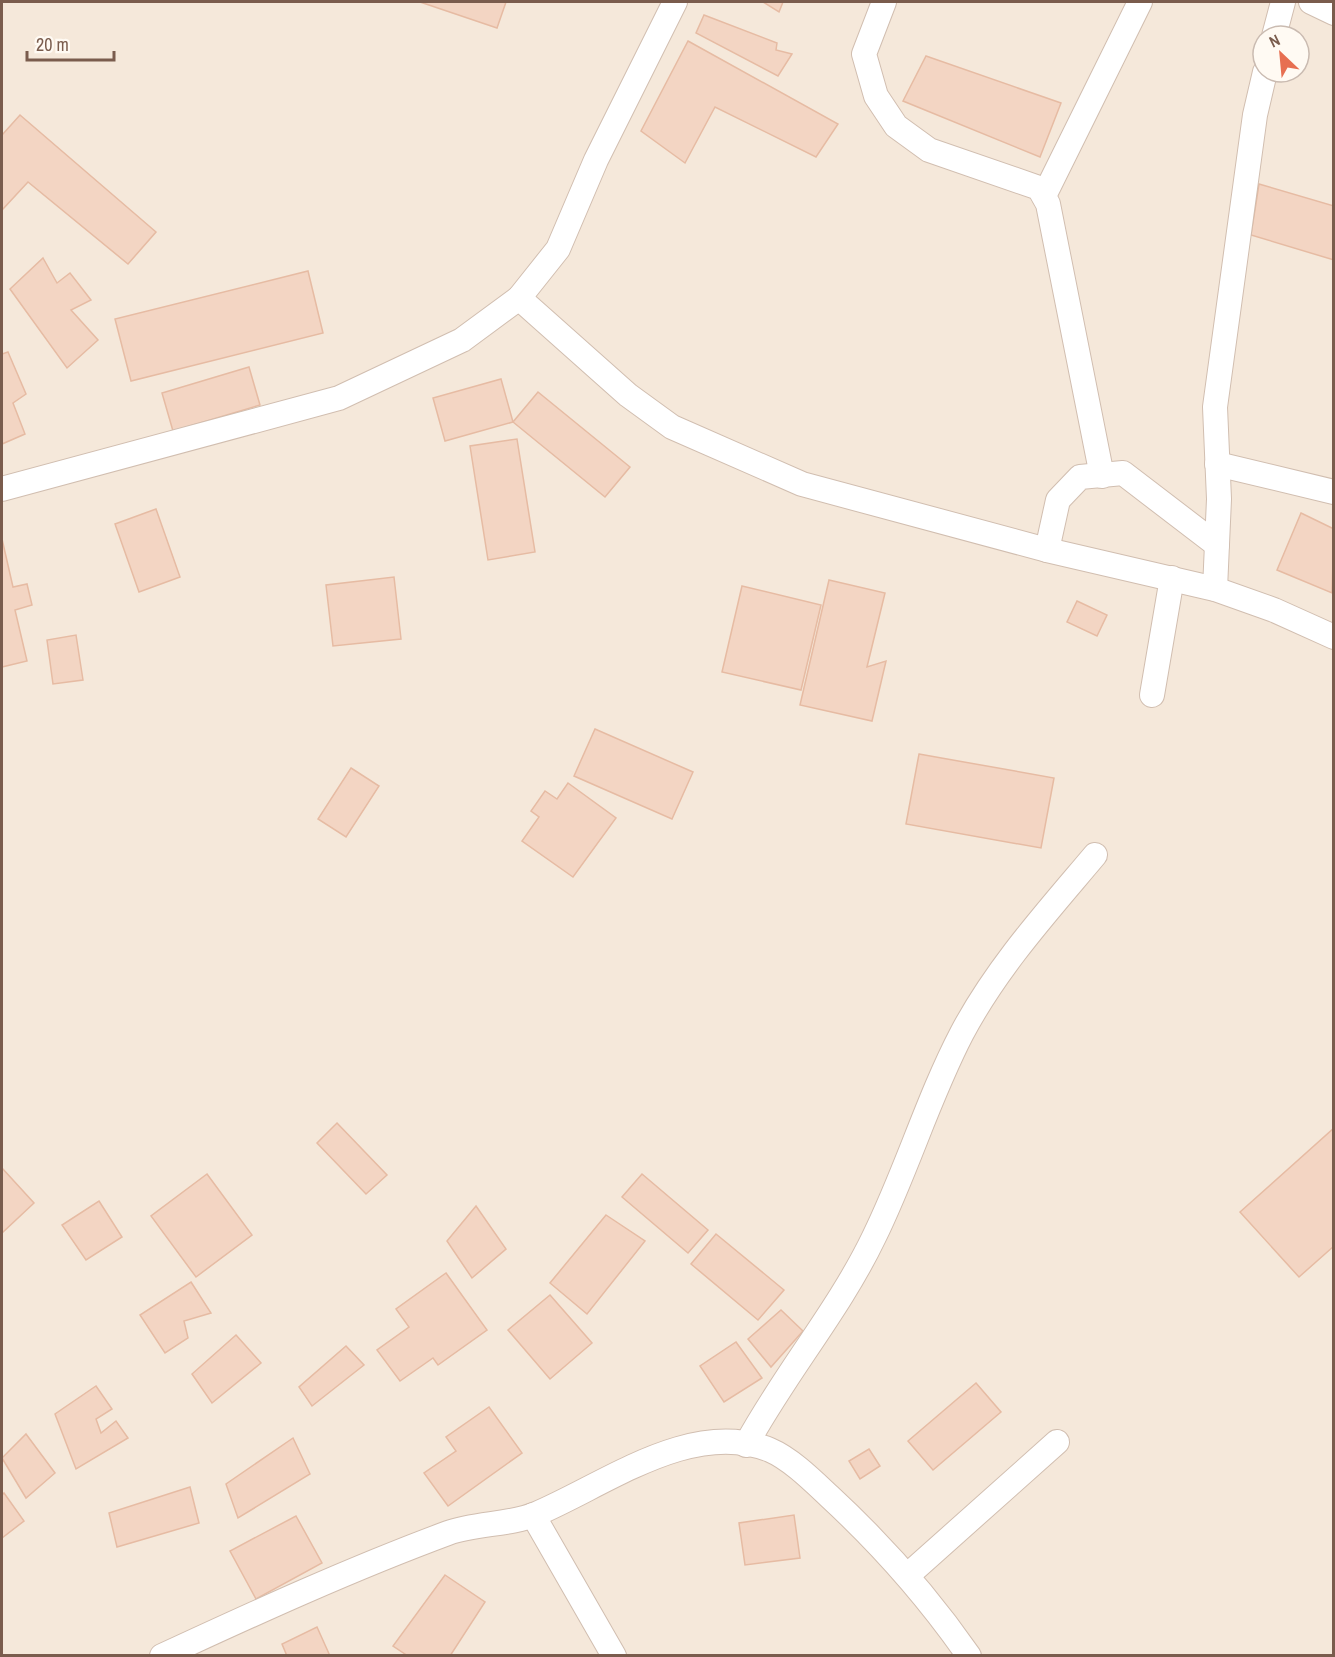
<svg xmlns="http://www.w3.org/2000/svg" width="1335" height="1657" viewBox="0 0 1335 1657" font-family="'Archivo Narrow',sans-serif">
	<style>
		.residential { fill: #f5e8da; fill-rule: evenodd }
		.building { fill: #f3d5c3; stroke: #e6bba3; stroke-width: 1.5 }
		.lines { fill: none; stroke-linecap: round; stroke-linejoin: round }
		.street-casing { stroke: #d1beb0; stroke-width: 26 }
		.street { stroke: #fff; stroke-width: 24 }
	</style>
	<rect width="100%" height="100%" fill="#fdf6ec"/>
	<path class="residential" d="M2,2h1331v1653h-1331zM1263,36h36v36h-36z"/>
	<g class="building">
		<polygon points="420,2 506,2 497,28"/>
		<polygon points="763,2 783,2 779,12"/>
		<polygon points="704,15 777,43 776,50 792,54 778,76 696,33"/>
		<polygon points="688,41 838,124 816,157 715,107 685,163 641,131"/>
		<polygon points="926,56 1061,103 1040,157 903,101"/>
		<polygon points="20,115 156,232 128,264 28,182 2,210 2,135"/>
		<polygon points="1259,184 1334,206 1334,260 1251,235"/>
		<polygon points="43,258 57,283 70,273 91,300 71,310 98,340 67,368 10,289"/>
		<polygon points="308,271 323,333 131,381 115,319"/>
		<polygon points="8,352 26,394 13,403 25,434 2,444 2,354"/>
		<polygon points="249,367 260,405 173,431 162,393"/>
		<polygon points="501,379 513,422 445,441 433,398"/>
		<polygon points="538,392 630,467 605,497 513,422"/>
		<polygon points="517,439 535,552 488,560 470,446"/>
		<polygon points="156,509 180,577 139,592 115,524"/>
		<polygon points="1301,513 1334,529 1332,593 1277,570"/>
		<polygon points="2,539 13,587 27,584 32,605 15,610 27,661 2,667"/>
		<polygon points="394,577 401,639 333,646 326,585"/>
		<polygon points="829,580 885,593 867,667 886,661 872,721 800,705"/>
		<polygon points="742,586 821,605 801,690 722,672"/>
		<polygon points="1077,601 1107,615 1097,636 1067,622"/>
		<polygon points="76,635 83,680 53,684 47,640"/>
		<polygon points="595,729 693,772 672,819 574,776"/>
		<polygon points="919,754 1054,778 1041,848 906,824"/>
		<polygon points="351,768 379,786 346,837 318,819"/>
		<polygon points="568,783 616,818 573,877 522,841 539,817 531,811 545,791 557,799"/>
		<polygon points="337,1123 387,1175 366,1194 317,1143"/>
		<polygon points="1334,1128 1334,1246 1299,1277 1240,1212"/>
		<polygon points="2,1168 34,1203 2,1233"/>
		<polygon points="207,1174 252,1235 196,1277 151,1216"/>
		<polygon points="642,1174 708,1230 688,1253 622,1197"/>
		<polygon points="99,1201 122,1237 86,1260 62,1225"/>
		<polygon points="476,1206 506,1249 472,1278 447,1241"/>
		<polygon points="606,1215 645,1241 587,1314 550,1283"/>
		<polygon points="716,1234 784,1290 758,1320 691,1264"/>
		<polygon points="446,1273 487,1330 438,1365 433,1358 400,1381 377,1350 409,1327 396,1309"/>
		<polygon points="191,1282 211,1313 184,1321 188,1338 165,1353 140,1315"/>
		<polygon points="550,1295 592,1343 550,1379 508,1330"/>
		<polygon points="781,1310 803,1331 771,1367 748,1339"/>
		<polygon points="236,1335 261,1363 212,1403 192,1374"/>
		<polygon points="736,1342 762,1378 724,1402 700,1366"/>
		<polygon points="346,1346 364,1365 312,1406 299,1387"/>
		<polygon points="976,1383 1001,1412 933,1470 908,1441"/>
		<polygon points="96,1386 112,1409 96,1419 101,1433 116,1421 128,1438 76,1469 55,1414"/>
		<polygon points="489,1407 522,1453 448,1506 424,1473 456,1451 446,1437"/>
		<polygon points="26,1434 55,1473 26,1498 2,1458"/>
		<polygon points="293,1438 310,1474 238,1518 226,1484"/>
		<polygon points="869,1449 880,1466 860,1479 849,1461"/>
		<polygon points="190,1487 199,1523 117,1547 109,1513"/>
		<polygon points="4,1493 24,1521 2,1538 2,1495"/>
		<polygon points="794,1515 800,1558 745,1565 739,1523"/>
		<polygon points="296,1516 322,1563 256,1599 230,1551"/>
		<polygon points="445,1575 485,1602 450,1656 408,1656 393,1646"/>
		<polygon points="317,1627 330,1656 287,1656 282,1644"/>
	</g>
	<g class="lines">
		<defs>
			<g id="street">
				<polyline points="884,2 864,54 876,96 896,126 929,150 1039,188 1048,204 1102,476"/>
				<polyline points="1311,2 1334,13"/>
				<polyline points="1274,36 1283,2"/>
				<polyline points="1044,196 1140,2"/>
				<polyline points="519,298 628,395 672,427 802,484 1047,550 1215,589 1274,610 1334,637"/>
				<polyline points="1217,464 1334,492"/>
				<polyline points="2,489 339,398 462,340 519,298 558,249 596,160 675,2"/>
				<polyline points="1047,550 1058,500 1080,477 1123,473 1217,545"/>
				<polyline points="1215,589 1219,499 1215,407 1255,115 1265,72"/>
				<polyline points="1152,695 1172,578"/>
				<path d="M746,1445c39,-72 93,-135 128,-208 33,-67 54,-139 88,-204 35,-66 85,-121 133,-178"/>
				<polyline points="533,1515 614,1656"/>
				<polyline points="908,1575 1057,1442"/>
				<path d="M162,1656c95,-44 189,-87 286,-123 28,-10 62,-8 88,-19 69,-29 156,-96 234,-64 21,9 43,31 59,46 53,49 99,101 140,160"/>
			</g>
		</defs>
		<use href="#street" class="street-casing"/>
		<use href="#street" class="street"/>
	</g>
	<rect width="1335" height="1657" fill="none" stroke="#7a5c4d" stroke-width="6"/>
	<g transform="translate(1281 54) rotate(334)"><circle r="28" fill="#fffaf3" stroke="#cabbb1" stroke-width="1.5"/>
	<path d="M0-4.5L10 22L0 15L-10 22Z" fill="#e76f51"/>
	<text y="-9" font-size="16" font-weight="bold" text-anchor="middle" fill="#7a5c4d">N</text>
	</g>
	<path d="M27 51v9h87v-9" fill="none" stroke="#7a5c4d" stroke-width="3"/>
	<text x="36" y="51" font-size="18" fill="#7a5c4d" stroke="#fffaf3" stroke-width="4.5" paint-order="stroke">20 m</text>
</svg>
